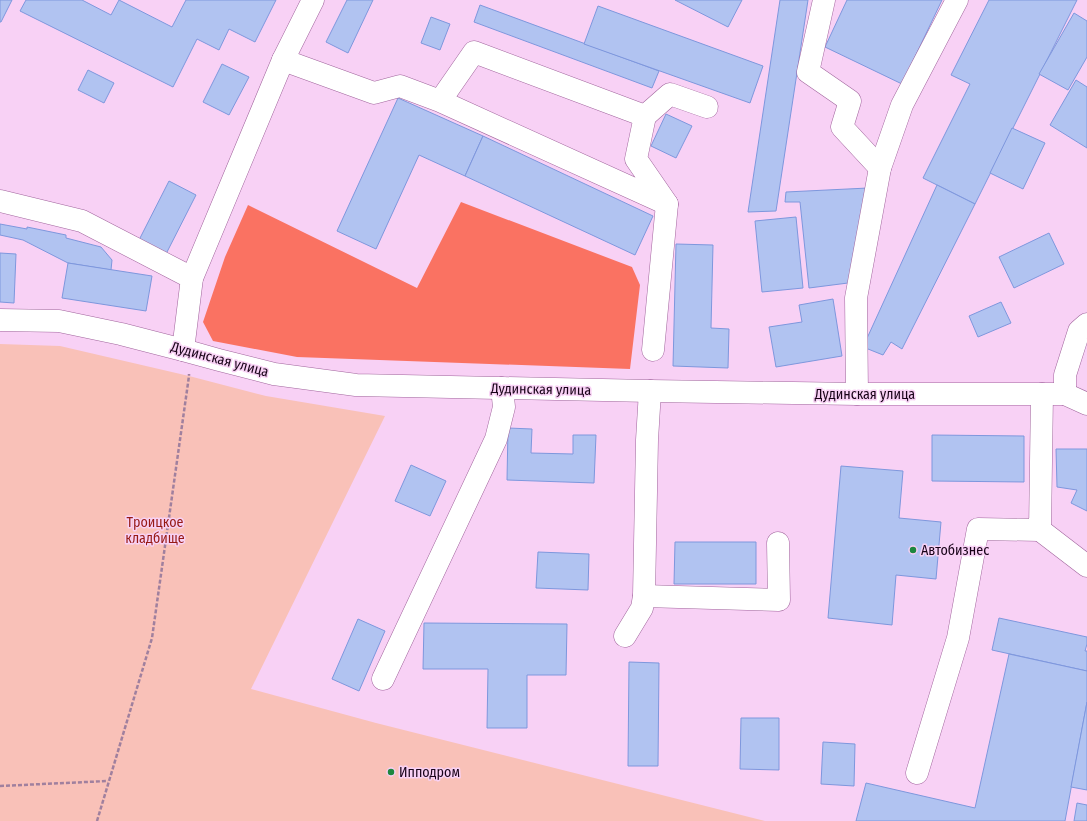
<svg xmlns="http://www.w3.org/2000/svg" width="1087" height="821" viewBox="0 0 1087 821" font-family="'Fira Sans Condensed',sans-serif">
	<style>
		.green { fill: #f9c1b8 }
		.forest { fill: #fa7262 }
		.building { fill: #b1c3f1; stroke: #7e97dd }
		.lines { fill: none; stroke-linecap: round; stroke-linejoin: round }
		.minor-casing { stroke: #a1659d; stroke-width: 23 }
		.path { stroke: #a0809e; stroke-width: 2.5; stroke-dasharray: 4 2; stroke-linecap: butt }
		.minor { stroke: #fff; stroke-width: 22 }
		.poi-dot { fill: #1d873e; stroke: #f8d1f5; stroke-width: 1.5 }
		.labels { text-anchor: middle; stroke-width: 3; stroke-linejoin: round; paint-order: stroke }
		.street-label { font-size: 14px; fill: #180318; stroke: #f8d1f5 }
		.park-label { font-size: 14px; fill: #961a14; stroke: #f8d1f5 }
		.poi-label { font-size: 14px; fill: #180318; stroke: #f8d1f5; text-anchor: start }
	</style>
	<rect width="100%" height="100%" fill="#f8d1f5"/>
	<polygon class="green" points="0,344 60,346 189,376 266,396 385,416 251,689 376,723 765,821 0,821"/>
	<polygon class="forest" points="461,202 632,267 640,285 630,369 297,357 213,341 203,322 225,257 248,205 417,288"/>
	<g class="building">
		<polygon points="0,0 12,0 1,22 0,22"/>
		<polygon points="26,0 82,0 111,15 119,0 172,27 186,0 276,0 255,42 229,29 219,50 197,39 173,87 20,11"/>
		<polygon points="347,0 373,0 348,53 326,42"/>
		<polygon points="675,0 742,0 728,27"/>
		<polygon points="780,0 808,0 776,211 748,212"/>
		<polygon points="847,0 942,0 902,84 825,47"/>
		<polygon points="989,0 1077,0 975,204 923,178 970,84 951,75"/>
		<polygon points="480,5 659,71 652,88 474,22"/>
		<polygon points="598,6 763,66 750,103 584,44"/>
		<polygon points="1074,13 1087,21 1087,57 1068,90 1039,74"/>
		<polygon points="431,17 450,24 440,50 421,43"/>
		<polygon points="222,64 249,77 229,115 203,102"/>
		<polygon points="88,70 114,83 104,103 78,90"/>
		<polygon points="1076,80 1087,87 1087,148 1050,125"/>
		<polygon points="398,98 483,136 465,176 419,155 376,249 337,231"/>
		<polygon points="666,114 692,126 676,158 651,146"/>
		<polygon points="1012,128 1045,143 1023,189 990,173"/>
		<polygon points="483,136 653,216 635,255 465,176"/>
		<polygon points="169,181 196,195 166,254 139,240"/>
		<polygon points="937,185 975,204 902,349 891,342 883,355 863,347"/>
		<polygon points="868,188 848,283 809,288 800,202 785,202 786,192"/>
		<polygon points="796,217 803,288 762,292 755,221"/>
		<polygon points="0,224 27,229 27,227 66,235 66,238 101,247 112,260 111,270 68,263 23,240 0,235"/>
		<polygon points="1049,233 1064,264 1014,288 999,257"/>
		<polygon points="676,244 713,245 711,328 729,329 728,368 673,366"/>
		<polygon points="0,253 16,254 14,303 0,302"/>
		<polygon points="68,263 152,276 146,311 62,298"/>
		<polygon points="833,299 842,356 776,367 769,327 802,322 799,305"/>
		<polygon points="1001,302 1011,323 978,337 969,316"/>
		<polygon points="508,428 532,429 531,453 573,454 573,435 596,435 594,483 507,480"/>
		<polygon points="932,435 1024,436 1024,482 932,481"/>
		<polygon points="1056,449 1087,449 1087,511 1071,503 1077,490 1057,487"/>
		<polygon points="411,465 446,481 430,516 395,501"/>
		<polygon points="841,466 903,471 899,518 941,522 936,579 896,575 892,625 828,618"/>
		<polygon points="675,542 756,542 756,584 674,584"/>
		<polygon points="538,552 589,554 588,590 536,588"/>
		<polygon points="999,618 1087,637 1087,644 1085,651 1087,651 1087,671 992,650"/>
		<polygon points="358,619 385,631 359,691 332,679"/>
		<polygon points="424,623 567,624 566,675 527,675 527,728 487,728 488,669 423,669"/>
		<polygon points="1009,654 1087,671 1087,702 1065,821 856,821 866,783 975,808"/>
		<polygon points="629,662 659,663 658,766 628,766"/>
		<polygon points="1087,702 1087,790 1071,787"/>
		<polygon points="741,718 779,718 779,770 740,769"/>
		<polygon points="823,742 855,744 854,786 821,784"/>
		<polygon points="1077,803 1087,805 1087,821 1074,821"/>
	</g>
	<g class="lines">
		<defs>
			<g id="minor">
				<polyline points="824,0 808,72 850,101 842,127 880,168"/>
				<polyline points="283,60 374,93 400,86 440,101 474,52 645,116 636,159 667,204 440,101"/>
				<polyline points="645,116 670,94 707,107"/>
				<polyline points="0,201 82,221 192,278"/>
				<polyline points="0,320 59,321 121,334 183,350 219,360 274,374 356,385 650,391 857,394 1065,394 1087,404"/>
				<polyline points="183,350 192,278 283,60 313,0"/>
				<polyline points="653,350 667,204"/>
				<polyline points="857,394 856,298 880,168 902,105 957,0"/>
				<polyline points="1065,394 1065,375 1079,331 1087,324"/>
				<polyline points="1040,530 1087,566"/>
				<polyline points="644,596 779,600 778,543"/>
				<polyline points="625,636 642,608 644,596 647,440 650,391"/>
				<polyline points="383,679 496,439 504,407 502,388"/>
				<polyline points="917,773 958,638 978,529 1040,530 1042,394"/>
			</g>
		</defs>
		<use href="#minor" class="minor-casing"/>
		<g class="path">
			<polyline points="0,786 108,781"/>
			<polyline points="97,821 152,638 189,376 189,374"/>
		</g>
		<use href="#minor" class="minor"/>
	</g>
	<g class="poi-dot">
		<circle cx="913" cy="550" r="4"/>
		<circle cx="391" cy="772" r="4"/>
	</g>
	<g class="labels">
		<g class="street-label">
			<text transform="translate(220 359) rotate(15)" y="5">Дудинская улица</text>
			<text transform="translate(541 389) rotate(1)" y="5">Дудинская улица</text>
			<text x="865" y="399">Дудинская улица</text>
		</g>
		<g class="park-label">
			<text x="155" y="527">Троицкое<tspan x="155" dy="16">кладбище</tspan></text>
		</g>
		<g class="poi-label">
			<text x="921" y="555">Автобизнес</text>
			<text x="399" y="777">Ипподром</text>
		</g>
	</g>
</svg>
